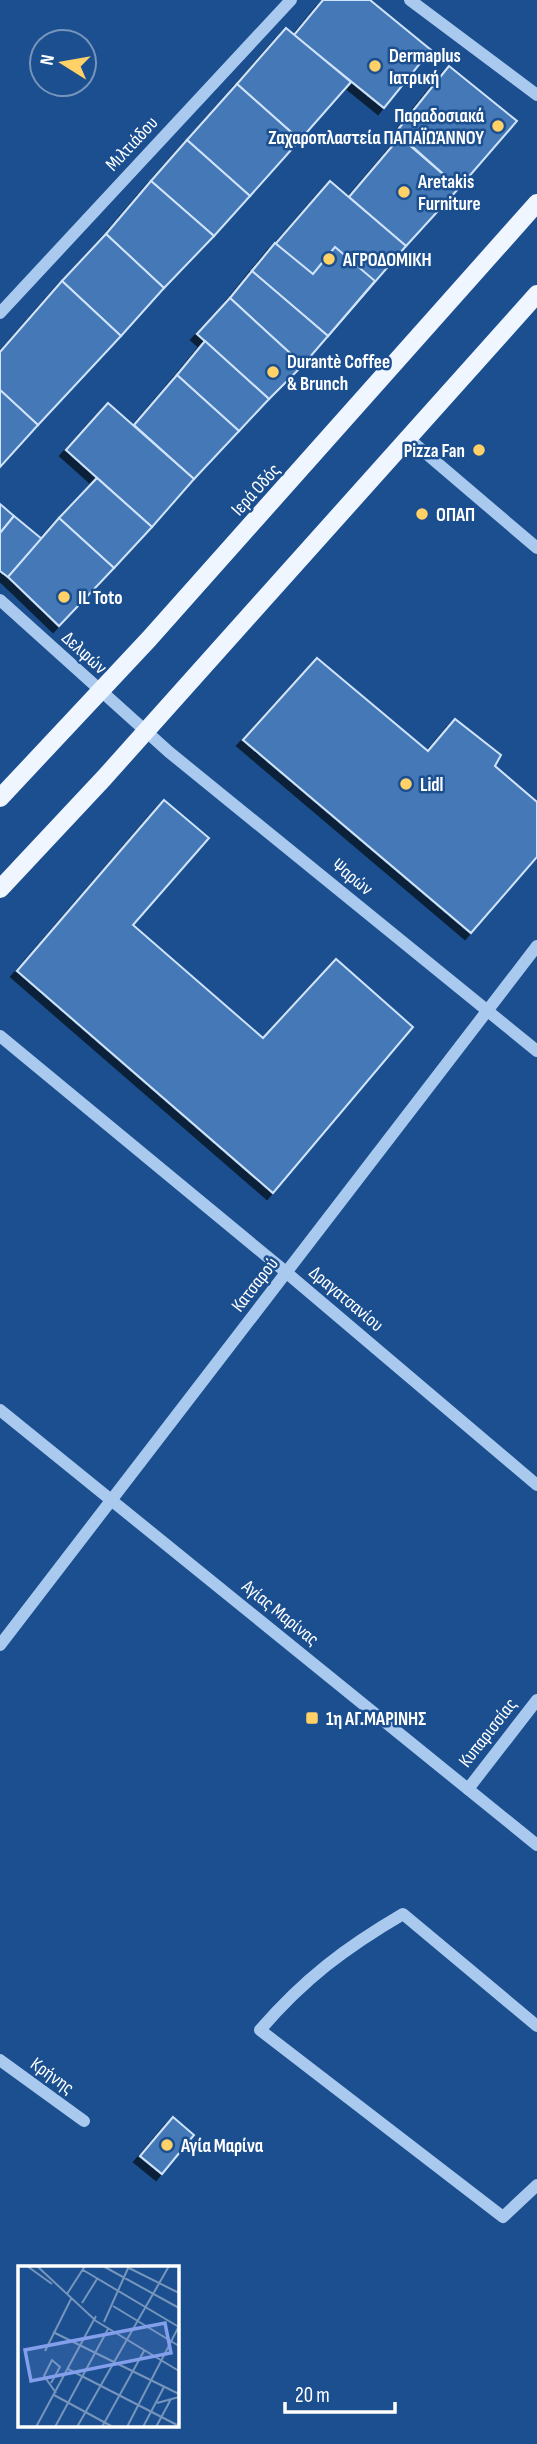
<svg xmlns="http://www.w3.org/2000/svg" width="537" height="2444" viewBox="0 0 537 2444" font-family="'Sofia Sans Condensed',sans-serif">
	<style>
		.building { fill: #4478b7; stroke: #cfe3fa; stroke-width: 2; filter: url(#shadow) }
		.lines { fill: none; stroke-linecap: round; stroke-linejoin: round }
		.minor { stroke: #a9c9ee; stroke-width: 12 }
		.major { stroke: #f0f6ff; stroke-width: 18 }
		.poi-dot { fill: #ffd166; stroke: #1b4f8f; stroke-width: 2.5 }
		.labels { text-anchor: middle; stroke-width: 5; stroke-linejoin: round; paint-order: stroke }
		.poi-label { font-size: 19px; font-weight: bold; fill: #fff; stroke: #1b4f8f; text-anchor: start }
		.street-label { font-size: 19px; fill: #fff; stroke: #1b4f8f }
		.inset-road { fill: none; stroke: #7695bc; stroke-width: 2 }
		.view { fill: #839eea; fill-opacity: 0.15; stroke: #839eea; stroke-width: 3.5 }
		.inset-edge { fill: none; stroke: #fff; stroke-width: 3.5 }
	</style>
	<defs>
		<filter id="shadow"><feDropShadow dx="-6" dy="6" stdDeviation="0" flood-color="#0009"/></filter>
	</defs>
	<rect width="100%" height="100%" fill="#1b4f8f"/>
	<g class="building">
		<polygon points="323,0 370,0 431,50 384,108 294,35"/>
		<polygon points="286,28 351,82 300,140 237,84"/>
		<polygon points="449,66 517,121 459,188 396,132"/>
		<polygon points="237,84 300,140 250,196 187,140"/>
		<polygon points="400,137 459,188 406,246 349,197"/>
		<polygon points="187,140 250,196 214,236 151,181"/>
		<polygon points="151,181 214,236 164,288 106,234"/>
		<polygon points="330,181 406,246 328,336 252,271"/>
		<polygon points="106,234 164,288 121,336 62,281"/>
		<polygon points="275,243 313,274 335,247 375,281 328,336 252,271"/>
		<polygon points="252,271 328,336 303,365 230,298"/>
		<polygon points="62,281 121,336 38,425 0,390 0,352"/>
		<polygon points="230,298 303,365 269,399 197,334"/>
		<polygon points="205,341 269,399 239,431 177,375"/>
		<polygon points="177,375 239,431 194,479 134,425"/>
		<polygon points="0,390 38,425 0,467"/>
		<polygon points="108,403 194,479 152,527 66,450"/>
		<polygon points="97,478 152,527 114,568 59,518"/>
		<polygon points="0,504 14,516 0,533"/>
		<polygon points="14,516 42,539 8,577 0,571 0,533"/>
		<polygon points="59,518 114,568 59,626 8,577"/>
		<polygon points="317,658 428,751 455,719 501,755 495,766 537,802 537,857 471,933 243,740"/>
		<polygon points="164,800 209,838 133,925 263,1038 336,959 413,1027 273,1193 17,971"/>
		<polygon points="173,2117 194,2135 162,2174 140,2156"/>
	</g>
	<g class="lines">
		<g class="minor">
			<polyline points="410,0 537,95"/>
			<polyline points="0,313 291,0"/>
			<polyline points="408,438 537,548"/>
			<polyline points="0,600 169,752 537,1051"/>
			<polyline points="0,1036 287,1273 537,1485"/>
			<polyline points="0,1410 537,1845"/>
			<polyline points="0,1645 537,946"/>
			<polyline points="468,1789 537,1700"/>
			<path d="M537,2026l-134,-112c-58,34 -99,65 -143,116l243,187 34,-32"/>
			<polyline points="0,2060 84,2121"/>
		</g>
		<g class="major">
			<polyline points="0,798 149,639 537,203"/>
			<polyline points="0,889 104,778 537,294"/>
		</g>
	</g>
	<g class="poi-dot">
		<circle cx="375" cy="66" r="7"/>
		<circle cx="498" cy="126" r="7"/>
		<circle cx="404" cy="192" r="7"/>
		<circle cx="329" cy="259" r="7"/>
		<circle cx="273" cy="372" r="7"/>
		<circle cx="479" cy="450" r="7"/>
		<circle cx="422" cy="514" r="7"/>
		<circle cx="64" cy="597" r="7"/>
		<circle cx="406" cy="784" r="7"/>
		<rect x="305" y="1711" width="14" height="14" rx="3.5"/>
		<circle cx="167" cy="2145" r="7"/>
	</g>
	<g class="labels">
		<g class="poi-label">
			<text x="389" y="62">Dermaplus<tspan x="389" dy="22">Ιατρική</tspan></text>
			<text x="484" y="122" text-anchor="end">Παραδοσιακά<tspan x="484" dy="22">Ζαχαροπλαστεία ΠΑΠΑΪΩΆΝΝΟΥ</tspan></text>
			<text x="418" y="188">Aretakis<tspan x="418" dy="22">Furniture</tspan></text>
			<text x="343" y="266">ΑΓΡΟΔΟΜΙΚΗ</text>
			<text x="287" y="368">Durantè Coffee<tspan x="287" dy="22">&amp; Brunch</tspan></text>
			<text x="465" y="457" text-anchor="end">Pizza Fan</text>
			<text x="436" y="521">ΟΠΑΠ</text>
			<text x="78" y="604">IL Toto</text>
			<text x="420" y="791">Lidl</text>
			<text x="326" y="1725">1η ΑΓ.ΜΑΡΙΝΗΣ</text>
			<text x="181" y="2152">Αγία Μαρίνα</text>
		</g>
		<g class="street-label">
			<text transform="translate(131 143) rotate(-47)" y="7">Μιλτιάδου</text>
			<text transform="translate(255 489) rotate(-48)" y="7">Ιερά Οδός</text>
			<text transform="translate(85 652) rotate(42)" y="7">Δελφών</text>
			<text transform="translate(353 876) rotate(39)" y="7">Ψαρών</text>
			<text transform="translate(254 1284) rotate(-52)" y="7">Κατσαρού</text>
			<text transform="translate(347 1298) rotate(40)" y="7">Δραγατσανίου</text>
			<text transform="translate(281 1612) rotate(39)" y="7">Αγίας Μαρίνας</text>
			<text transform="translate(487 1732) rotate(-52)" y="7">Κυπαρισσίας</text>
			<text transform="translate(53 2075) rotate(36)" y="7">Κρήνης</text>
		</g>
	</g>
	<g transform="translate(18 2266)">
		<rect width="161" height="161" fill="#1b4f8f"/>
		<path class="inset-road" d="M9,0l25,18M19,0l59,55 83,50M85,0l76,42M109,1l52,26M65,4l96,57M49,28l18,-28M64,37l15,-24M95,40l66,40M86,56l25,-56M35,66l126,62M27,85l26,-52M50,103l111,57M33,117l9,-16 -8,-7 -8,16 12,17M36,129l59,32M139,137l22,-6M18,161l60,-111M37,161l53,-98M59,161l92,-161M84,161l42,-76M109,161l52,-101M125,161l21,-40M138,161l15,-28"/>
		<path class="view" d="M147,57l6,30 -140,28 -6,-31z"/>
		<rect width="161" height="161" class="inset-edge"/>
	</g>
	<g transform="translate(63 63) rotate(281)"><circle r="33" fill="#1b4f8f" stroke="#7695bc" stroke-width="2"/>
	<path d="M0-5L12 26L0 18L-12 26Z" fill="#ffd166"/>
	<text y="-10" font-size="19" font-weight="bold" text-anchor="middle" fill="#ffffff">N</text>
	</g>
	<path d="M285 2402v10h110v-10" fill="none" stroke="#ffffff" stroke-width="3.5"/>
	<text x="295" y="2402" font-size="21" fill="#ffffff" stroke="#1b4f8f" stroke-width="5" paint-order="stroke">20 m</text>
</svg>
